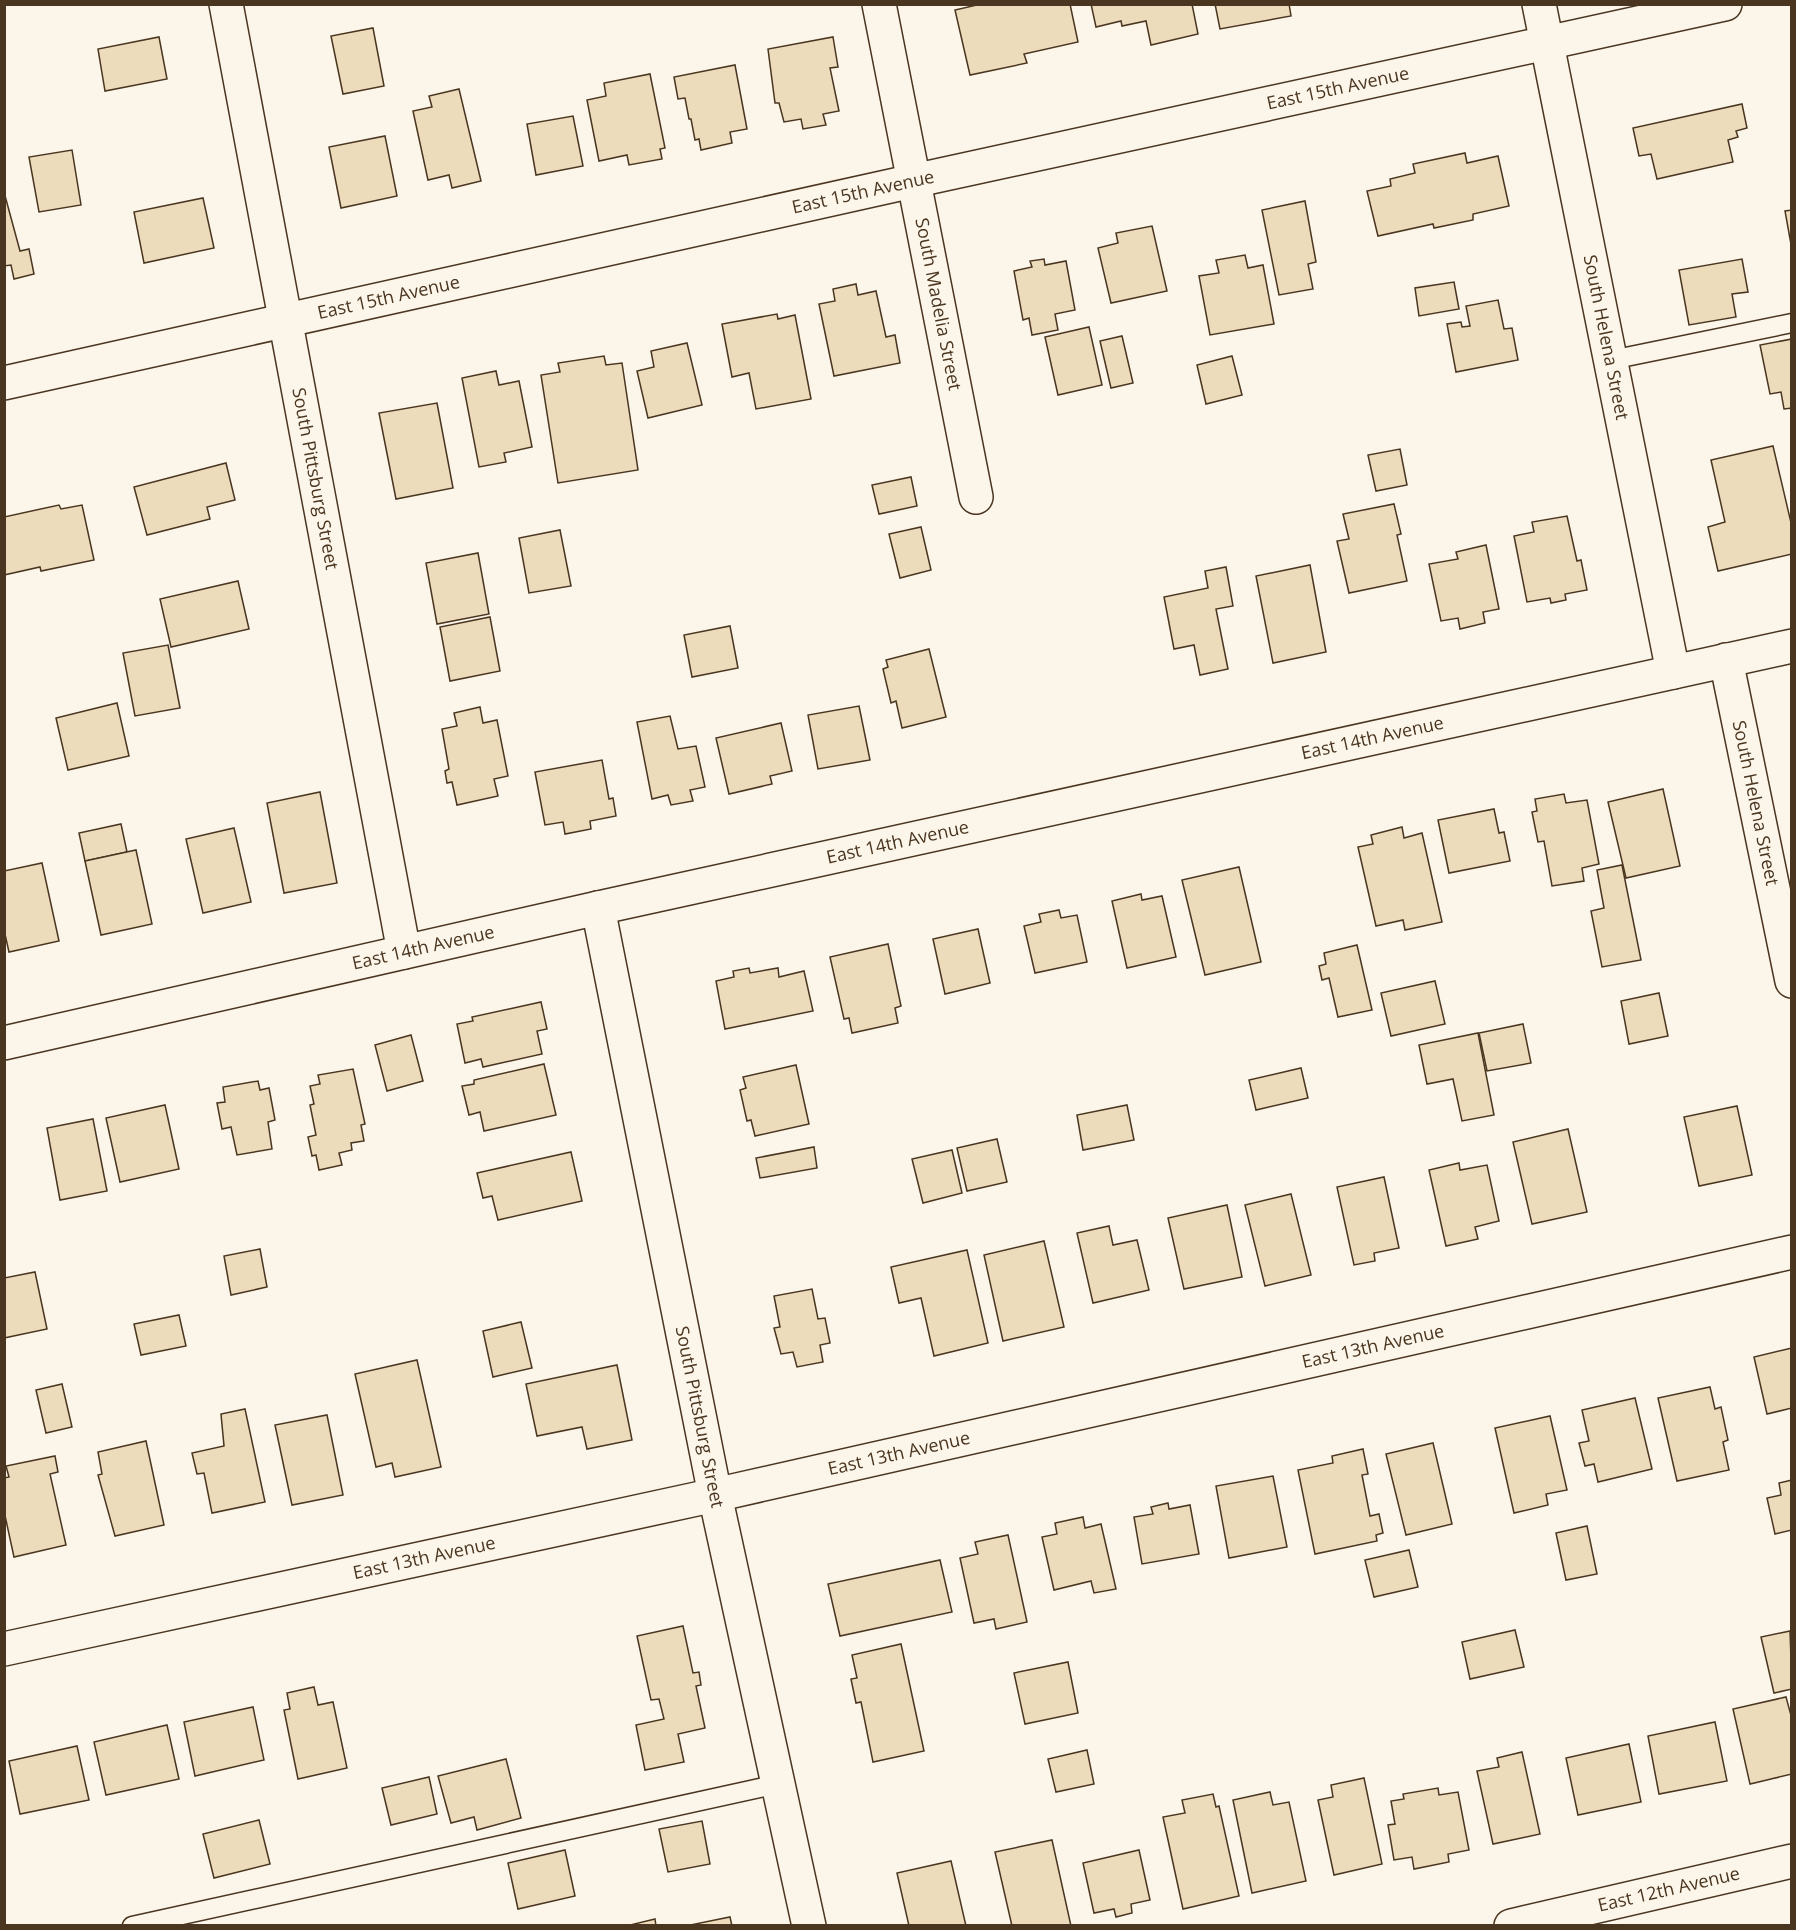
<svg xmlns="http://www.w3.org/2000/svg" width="1796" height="1930" viewBox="0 0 1796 1930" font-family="'Open Sans',sans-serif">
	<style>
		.building { fill: #ecdcbc; stroke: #4a3520; stroke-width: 1.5 }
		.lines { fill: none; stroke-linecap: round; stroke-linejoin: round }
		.lane-casing { stroke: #4a3520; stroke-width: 21 }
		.street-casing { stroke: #4a3520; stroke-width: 36 }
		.lane { stroke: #fbf6e9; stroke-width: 18 }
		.street { stroke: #fbf6e9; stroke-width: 33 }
		.labels { text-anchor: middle; stroke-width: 4.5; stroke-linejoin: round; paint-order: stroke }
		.street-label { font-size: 18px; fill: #4a3520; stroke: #fbf6e9 }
	</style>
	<rect width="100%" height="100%" fill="#fbf6e9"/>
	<g class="building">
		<polygon points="981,4 1070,4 1078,42 1024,54 1027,63 970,75 955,10"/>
		<polygon points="1091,4 1192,4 1198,34 1151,45 1146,21 1122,26 1121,21 1096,27"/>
		<polygon points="1215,4 1289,4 1291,16 1220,29"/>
		<polygon points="373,28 384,86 343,94 331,36"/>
		<polygon points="159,37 167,79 105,91 98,49"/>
		<polygon points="833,37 838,67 830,68 839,111 823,114 826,125 803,129 801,119 784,122 779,103 775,103 768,49"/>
		<polygon points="735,65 747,129 730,132 732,143 701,150 699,139 695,140 691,119 689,119 685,98 678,99 674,77"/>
		<polygon points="650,74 665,148 660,149 662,159 629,165 627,155 599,161 587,100 606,96 604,83"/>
		<polygon points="459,89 481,181 452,188 449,175 428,180 413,111 432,107 429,96"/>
		<polygon points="1742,104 1747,128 1736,131 1738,137 1728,140 1733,162 1657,179 1651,154 1639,156 1633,128"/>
		<polygon points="573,116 583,166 536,175 527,124"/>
		<polygon points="385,136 397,196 341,208 329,147"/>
		<polygon points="72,150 81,205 39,212 29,157"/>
		<polygon points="1465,153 1467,163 1498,156 1509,206 1473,214 1473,220 1434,228 1433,224 1378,236 1367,191 1391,186 1390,179 1415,173 1413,164"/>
		<polygon points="4,192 20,251 29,249 34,274 14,279 11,265 4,266"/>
		<polygon points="203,198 214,248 144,263 134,212"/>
		<polygon points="1305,201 1316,262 1308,264 1313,289 1279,295 1262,210"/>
		<polygon points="1792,210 1792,250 1785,211"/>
		<polygon points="1152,226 1167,291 1111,303 1098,248 1118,243 1116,233"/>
		<polygon points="1245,255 1248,268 1263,265 1274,324 1210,335 1199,276 1219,273 1216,260"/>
		<polygon points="1044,259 1045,265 1066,261 1075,310 1055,314 1058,330 1032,335 1029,318 1023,320 1014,271 1032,267 1030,261"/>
		<polygon points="1742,259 1748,292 1732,294 1736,317 1689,325 1679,270"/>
		<polygon points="1454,282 1459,309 1419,316 1415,288"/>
		<polygon points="856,284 858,295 876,291 886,337 895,335 900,363 834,376 819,304 835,301 833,289"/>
		<polygon points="1498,300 1504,329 1512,328 1518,360 1456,372 1447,324 1461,322 1462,327 1470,326 1466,306"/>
		<polygon points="777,314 778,319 795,315 811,399 756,409 749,373 732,377 722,324"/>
		<polygon points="1089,327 1102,385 1058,395 1045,337"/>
		<polygon points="1122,336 1133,383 1111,388 1100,341"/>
		<polygon points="1792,339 1792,408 1784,409 1781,392 1770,394 1760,345"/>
		<polygon points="687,343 702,405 648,418 637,371 654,367 651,351"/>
		<polygon points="604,356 606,365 622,363 638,470 558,483 541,375 560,372 558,363"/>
		<polygon points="1232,356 1242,395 1206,404 1197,365"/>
		<polygon points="496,371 499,385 519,381 532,447 504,453 506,462 479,467 462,378"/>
		<polygon points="437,403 453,488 396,499 379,413"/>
		<polygon points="1773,446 1792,527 1792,554 1718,571 1708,527 1725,522 1711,460"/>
		<polygon points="1400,449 1407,485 1376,491 1368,455"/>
		<polygon points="226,463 235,500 207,507 210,519 147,535 134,487"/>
		<polygon points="911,477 917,506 879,514 872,485"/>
		<polygon points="1394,504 1401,534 1397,535 1407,581 1349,593 1337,541 1349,539 1343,514"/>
		<polygon points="59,505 61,509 82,505 94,560 41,571 40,567 4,575 4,517"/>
		<polygon points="1567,516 1577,561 1581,560 1587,590 1565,594 1566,600 1551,603 1550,598 1527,602 1514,536 1534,532 1532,522"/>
		<polygon points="921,527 931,570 900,578 889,534"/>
		<polygon points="560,530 571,586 529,593 519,538"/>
		<polygon points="1486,545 1499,609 1483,612 1485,623 1460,629 1458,618 1441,621 1429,564 1458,559 1456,552"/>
		<polygon points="478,553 489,614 437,624 426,563"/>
		<polygon points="1310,565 1326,652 1273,663 1256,576"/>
		<polygon points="1226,567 1233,606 1216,609 1228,669 1200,675 1194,645 1174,649 1164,597 1208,588 1205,571"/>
		<polygon points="238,581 249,629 171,647 160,599"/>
		<polygon points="490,617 500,671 450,681 440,627"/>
		<polygon points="730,626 738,668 692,677 684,635"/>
		<polygon points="168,645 180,708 135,716 123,653"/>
		<polygon points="929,649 946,717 902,728 896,701 891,703 883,669 888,667 886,660"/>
		<polygon points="117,703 129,756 68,770 56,718"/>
		<polygon points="859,706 870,760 818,769 808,715"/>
		<polygon points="480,707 483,723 497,720 508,776 494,779 498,796 457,805 452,782 447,783 445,771 449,769 442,729 457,726 454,713"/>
		<polygon points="670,716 678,749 696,746 705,787 690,790 693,801 671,805 668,795 652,799 637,722"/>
		<polygon points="781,723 792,771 770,776 772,784 729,794 716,738"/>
		<polygon points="602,760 609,799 613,798 616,816 590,821 591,829 565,834 563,822 545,825 535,772"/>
		<polygon points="1663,789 1680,866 1626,878 1608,802"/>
		<polygon points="320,792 337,883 284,893 267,803"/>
		<polygon points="1564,794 1566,803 1587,800 1599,864 1582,868 1584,881 1552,886 1544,841 1538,842 1532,812 1537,811 1535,799"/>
		<polygon points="1494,809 1499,833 1504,832 1510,861 1449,873 1438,820"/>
		<polygon points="121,824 127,852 85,861 79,833"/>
		<polygon points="1402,827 1404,838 1422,833 1442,922 1405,930 1403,920 1376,926 1358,847 1373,844 1371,835"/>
		<polygon points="234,828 251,902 203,913 186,839"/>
		<polygon points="136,850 152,924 101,935 85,861"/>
		<polygon points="42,863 59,941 9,952 4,930 4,871"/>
		<polygon points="1622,865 1641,960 1602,967 1591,911 1604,908 1597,870"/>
		<polygon points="1239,867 1261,962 1205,975 1182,880"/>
		<polygon points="1141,894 1142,900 1162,896 1176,957 1127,968 1112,901"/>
		<polygon points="1059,910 1061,918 1077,915 1087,962 1035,973 1024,926 1041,922 1039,914"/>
		<polygon points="978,929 990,983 945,994 933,939"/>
		<polygon points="888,944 901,1006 895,1008 898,1023 852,1033 849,1018 844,1019 830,957"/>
		<polygon points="1357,945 1372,1010 1338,1017 1329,978 1322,980 1319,966 1326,964 1324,953"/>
		<polygon points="749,968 750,973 778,968 779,977 804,971 813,1011 725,1029 716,981 734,977 733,971"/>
		<polygon points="1435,981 1445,1024 1391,1036 1381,993"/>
		<polygon points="1659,993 1668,1036 1629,1044 1621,1001"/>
		<polygon points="541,1002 547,1029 537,1031 542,1054 483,1067 481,1059 465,1063 457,1024 473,1021 472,1017"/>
		<polygon points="1523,1024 1531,1063 1487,1071 1479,1033"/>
		<polygon points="1478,1033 1494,1115 1462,1121 1453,1079 1427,1084 1419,1045"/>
		<polygon points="411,1035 423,1081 387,1091 375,1045"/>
		<polygon points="544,1064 556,1115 484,1131 480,1112 469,1115 462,1086 474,1084 474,1080"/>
		<polygon points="796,1065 809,1124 755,1136 751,1120 747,1121 740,1090 746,1088 743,1077"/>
		<polygon points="1301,1068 1308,1098 1256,1110 1249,1080"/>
		<polygon points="353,1069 365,1124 361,1125 364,1141 351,1143 352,1150 339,1153 342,1165 319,1170 316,1155 312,1156 308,1137 316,1135 310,1105 314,1104 310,1086 320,1084 318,1075"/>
		<polygon points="258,1081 260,1090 269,1088 275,1120 268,1122 272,1149 237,1155 231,1127 222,1129 217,1103 225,1102 223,1087"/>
		<polygon points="165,1105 179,1169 120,1182 106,1118"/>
		<polygon points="1127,1105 1134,1140 1083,1150 1077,1115"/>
		<polygon points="1737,1106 1752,1175 1699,1186 1684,1117"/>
		<polygon points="93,1119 107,1191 60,1200 47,1128"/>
		<polygon points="1568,1129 1587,1212 1532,1224 1513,1142"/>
		<polygon points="997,1139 1007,1182 967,1191 957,1148"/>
		<polygon points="814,1147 817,1168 760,1178 756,1158"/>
		<polygon points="952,1150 962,1193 923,1203 912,1159"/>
		<polygon points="571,1152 582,1201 498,1220 492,1196 483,1198 477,1173"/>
		<polygon points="1459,1163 1460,1170 1487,1165 1499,1221 1475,1227 1478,1239 1446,1246 1429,1170"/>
		<polygon points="1384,1177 1399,1248 1374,1253 1375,1261 1354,1265 1337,1187"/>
		<polygon points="1291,1194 1311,1275 1265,1286 1245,1205"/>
		<polygon points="1227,1205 1242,1277 1184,1289 1168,1218"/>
		<polygon points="1109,1226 1113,1245 1137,1240 1149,1290 1093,1303 1077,1233"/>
		<polygon points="1044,1241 1064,1327 1003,1341 984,1255"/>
		<polygon points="260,1249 267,1287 231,1295 224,1256"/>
		<polygon points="967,1250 988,1343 934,1356 921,1298 899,1303 891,1267"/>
		<polygon points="35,1272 47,1329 4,1338 4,1278"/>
		<polygon points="812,1289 818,1319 825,1318 830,1343 820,1345 823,1362 797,1367 793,1352 781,1354 774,1328 780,1327 774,1296"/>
		<polygon points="179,1315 186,1346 141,1355 134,1324"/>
		<polygon points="521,1322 532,1368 493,1377 483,1331"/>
		<polygon points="1792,1348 1792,1408 1767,1414 1754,1357"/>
		<polygon points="417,1360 441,1467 395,1477 392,1463 376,1467 355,1374"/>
		<polygon points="617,1365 632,1440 587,1449 582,1427 537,1436 526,1384"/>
		<polygon points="62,1384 72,1427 46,1433 36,1390"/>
		<polygon points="1710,1387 1715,1409 1721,1407 1728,1440 1723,1442 1729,1470 1677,1481 1658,1398"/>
		<polygon points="1635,1398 1652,1469 1598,1482 1594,1464 1585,1466 1579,1443 1589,1441 1582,1410"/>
		<polygon points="245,1409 265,1502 212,1513 204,1473 197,1474 192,1453 224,1446 221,1414"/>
		<polygon points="327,1415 343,1495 292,1505 275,1425"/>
		<polygon points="1550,1416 1567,1490 1546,1494 1548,1505 1514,1513 1495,1428"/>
		<polygon points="146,1441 164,1525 115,1536 98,1475 102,1474 98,1452"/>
		<polygon points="1433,1443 1452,1524 1406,1535 1386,1454"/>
		<polygon points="1363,1449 1368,1474 1362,1475 1370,1516 1379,1514 1383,1533 1376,1535 1377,1541 1315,1554 1298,1470 1333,1463 1332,1456"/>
		<polygon points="55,1456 58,1472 50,1474 66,1545 14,1557 4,1511 4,1478 9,1477 6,1466"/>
		<polygon points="1273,1476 1287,1547 1229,1558 1216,1486"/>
		<polygon points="1792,1480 1792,1530 1775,1534 1767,1498 1781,1495 1779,1483"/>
		<polygon points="1168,1503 1169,1509 1190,1505 1199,1554 1142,1564 1134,1517 1153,1514 1151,1507"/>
		<polygon points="1083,1517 1085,1528 1101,1524 1116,1589 1094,1593 1091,1581 1054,1590 1042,1537 1057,1534 1055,1523"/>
		<polygon points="1587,1526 1597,1574 1566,1580 1556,1533"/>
		<polygon points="1008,1535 1027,1622 996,1629 994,1619 974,1623 960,1558 978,1554 975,1542"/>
		<polygon points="1409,1550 1418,1587 1374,1597 1365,1560"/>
		<polygon points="940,1560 952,1612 840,1636 828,1584"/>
		<polygon points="683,1626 693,1673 699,1672 701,1685 696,1686 705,1728 678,1734 684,1762 645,1770 636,1725 664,1719 659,1699 651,1700 637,1636"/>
		<polygon points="1515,1630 1524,1667 1470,1679 1462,1642"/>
		<polygon points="1790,1631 1792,1689 1774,1693 1761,1637"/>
		<polygon points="901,1644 924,1751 873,1762 861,1702 856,1703 851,1679 857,1678 852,1655"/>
		<polygon points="1068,1662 1078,1713 1025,1724 1014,1673"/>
		<polygon points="314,1687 318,1705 333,1702 347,1768 298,1779 284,1710 290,1709 287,1693"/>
		<polygon points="1786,1697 1792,1719 1792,1774 1750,1784 1733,1709"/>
		<polygon points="253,1707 264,1760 195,1776 184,1722"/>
		<polygon points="1715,1722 1727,1781 1659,1794 1648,1736"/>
		<polygon points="167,1725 179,1779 106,1795 94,1742"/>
		<polygon points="1629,1744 1641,1802 1578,1815 1566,1758"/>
		<polygon points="77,1746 89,1800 20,1814 9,1761"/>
		<polygon points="1087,1750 1094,1784 1056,1792 1048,1759"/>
		<polygon points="1522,1752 1540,1834 1493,1844 1477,1771 1499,1767 1497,1758"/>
		<polygon points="506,1759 521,1818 477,1830 474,1817 451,1823 438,1776"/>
		<polygon points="429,1777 437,1814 391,1825 382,1788"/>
		<polygon points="1364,1778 1382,1864 1334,1875 1318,1800 1333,1797 1331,1785"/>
		<polygon points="1438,1788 1439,1795 1458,1792 1469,1850 1448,1854 1449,1862 1414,1869 1412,1857 1394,1860 1388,1825 1395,1824 1391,1801 1404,1799 1403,1794"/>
		<polygon points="1270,1792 1273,1805 1289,1802 1306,1881 1252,1893 1233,1800"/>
		<polygon points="1213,1794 1216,1807 1219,1806 1239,1896 1183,1909 1163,1817 1185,1813 1182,1800"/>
		<polygon points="259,1820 270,1864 214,1878 203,1834"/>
		<polygon points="702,1821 710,1864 668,1872 659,1829"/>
		<polygon points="1052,1840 1071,1926 1012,1926 995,1852"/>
		<polygon points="565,1850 575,1896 518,1909 508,1863"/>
		<polygon points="1139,1850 1150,1900 1131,1904 1132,1913 1116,1917 1114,1909 1094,1913 1083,1863"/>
		<polygon points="951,1861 966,1926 909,1926 897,1873"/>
		<polygon points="730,1917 732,1926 690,1926 690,1925"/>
		<polygon points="655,1919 656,1926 630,1926 630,1925"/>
	</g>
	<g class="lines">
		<defs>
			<g id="lane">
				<polyline points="1611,360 1792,323"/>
				<polyline points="132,1926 778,1784"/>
			</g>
			<g id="street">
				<path id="s1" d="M226,4l178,948"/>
				<path id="s2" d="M879,4l97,493"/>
				<path id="s3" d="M1539,4l134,668"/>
				<path id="s4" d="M4,383l909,-202 812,-177"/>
				<path id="s5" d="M1726,660l66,321"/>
				<path id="s6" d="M598,908l117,587 94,431"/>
				<path id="s7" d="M4,1043l594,-135 1194,-262"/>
				<path id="s8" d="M4,1649l711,-154 1077,-243"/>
				<path id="s9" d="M1511,1926l281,-65"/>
			</g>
		</defs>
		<use href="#lane" class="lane-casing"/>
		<use href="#street" class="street-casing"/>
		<use href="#lane" class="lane"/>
		<use href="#street" class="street"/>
	</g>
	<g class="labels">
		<g class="street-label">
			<text dy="6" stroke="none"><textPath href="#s4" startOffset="1366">East 15th Avenue</textPath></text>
			<text dy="6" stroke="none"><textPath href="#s4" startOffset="880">East 15th Avenue</textPath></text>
			<text dy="6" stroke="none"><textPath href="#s4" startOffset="394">East 15th Avenue</textPath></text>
			<text dy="6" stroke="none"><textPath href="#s2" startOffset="306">South Madelia Street</textPath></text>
			<text dy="6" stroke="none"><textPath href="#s3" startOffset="340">South Helena Street</textPath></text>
			<text dy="6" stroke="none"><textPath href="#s1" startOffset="483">South Pittsburg Street</textPath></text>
			<text dy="6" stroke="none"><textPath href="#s7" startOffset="1402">East 14th Avenue</textPath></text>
			<text dy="6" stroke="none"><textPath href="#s5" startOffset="146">South Helena Street</textPath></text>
			<text dy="6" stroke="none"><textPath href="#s7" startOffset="916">East 14th Avenue</textPath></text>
			<text dy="6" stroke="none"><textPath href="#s7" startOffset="430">East 14th Avenue</textPath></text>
			<text dy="6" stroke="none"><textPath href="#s8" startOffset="1402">East 13th Avenue</textPath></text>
			<text dy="6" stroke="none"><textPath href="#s6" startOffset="519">South Pittsburg Street</textPath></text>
			<text dy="6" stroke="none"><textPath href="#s8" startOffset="916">East 13th Avenue</textPath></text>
			<text dy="6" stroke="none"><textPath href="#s8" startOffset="430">East 13th Avenue</textPath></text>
			<text dy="6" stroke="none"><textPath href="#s9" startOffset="162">East 12th Avenue</textPath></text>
		</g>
	</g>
	<rect width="1796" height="1930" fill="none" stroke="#4a3520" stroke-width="12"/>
</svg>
